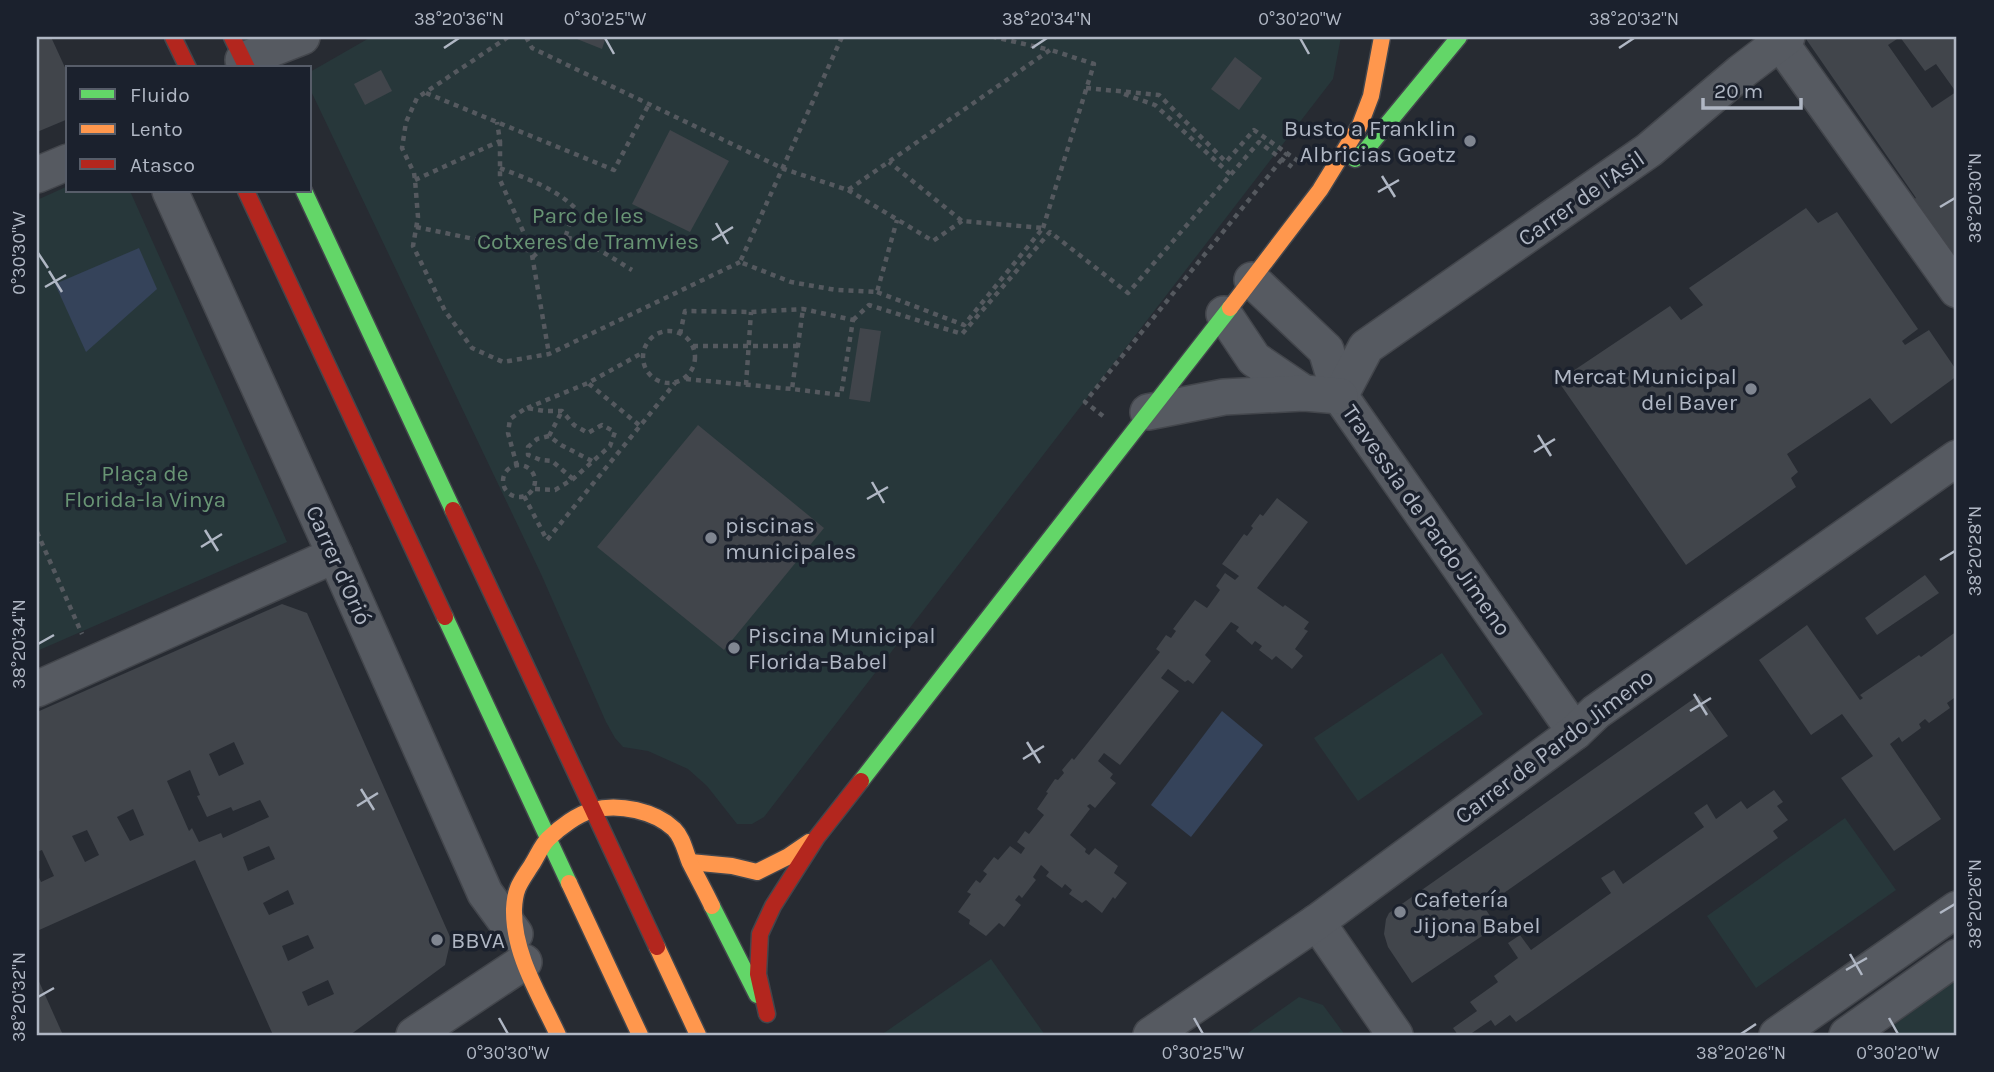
<svg xmlns="http://www.w3.org/2000/svg" width="1994" height="1072" viewBox="0 0 1994 1072" font-family="Karla,sans-serif">
	<style>
		.green { fill: #27373a }
		.water { fill: #35435a }
		.building { fill: #41454b; fill-rule: evenodd }
		.lines { fill: none; stroke-linecap: round; stroke-linejoin: round }
		.street-casing { stroke: #43464c; stroke-width: 38 }
		.fast-casing { stroke: #43464c; stroke-width: 19 }
		.slow-casing { stroke: #43464c; stroke-width: 19 }
		.jam-casing { stroke: #43464c; stroke-width: 19 }
		.path { stroke: #55595f; stroke-width: 4.5; stroke-dasharray: 5 5; stroke-linecap: butt }
		.street { stroke: #565a61; stroke-width: 35 }
		.fast { stroke: #63d668; stroke-width: 16 }
		.slow { stroke: #ff974d; stroke-width: 16 }
		.jam { stroke: #b3261e; stroke-width: 16 }
		.ticks { fill: none; stroke: #b0b7c4; stroke-width: 2.5 }
		.poi-dot { fill: #808691; stroke: #1b212d; stroke-width: 2.5 }
		.labels { text-anchor: middle; stroke-width: 7; stroke-linejoin: round; paint-order: stroke }
		.poi-label { font-size: 23px; fill: #b0b7c4; stroke: #1b212d; text-anchor: start }
		.street-label { font-size: 23px; fill: #b0b7c4; stroke: #1b212d }
		.park-label { font-size: 23px; fill: #689474; stroke: #1b212d }
		.neatline { fill: none; stroke: #b0b7c4; stroke-width: 2.5 }
		.ticks-label { font-size: 18px; text-anchor: middle; fill: #b0b7c4 }
	</style>
	<rect width="100%" height="100%" fill="#272b32"/>
	<g class="green">
		<polygon points="371,37 1341,37 1333,79 764,817 752,824 737,824 707,786 688,769 648,751 623,747 615,738 606,722 541,574 310,89 310,72"/>
		<polygon points="68,186 68,191 130,191 287,542 37,651 37,200"/>
		<polygon points="1442,653 1483,714 1358,801 1314,738"/>
		<polygon points="1845,818 1896,890 1756,988 1707,916"/>
		<polygon points="991,959 1045,1035 881,1035"/>
		<polygon points="1957,978 1957,1035 1899,1035 1893,1026"/>
		<polygon points="1299,997 1323,1005 1345,1035 1245,1035"/>
	</g>
	<g class="water">
		<polygon points="139,248 157,289 86,352 55,284"/>
		<polygon points="1222,711 1263,745 1191,837 1151,805"/>
	</g>
	<g class="building">
		<polygon points="37,37 51,37 68,74 68,119 37,132"/>
		<polygon points="572,37 606,37 602,49"/>
		<path d="M1809,37h148v228l-45,-65 4,-2 -2,-3 -108,-156zM1900,37l25,34 11,-7 20,28 -24,16 -44,-63z"/>
		<polygon points="1235,57 1262,78 1239,110 1211,89"/>
		<polygon points="381,70 392,91 365,105 354,84"/>
		<polygon points="670,130 729,161 690,232 632,204"/>
		<polygon points="1806,208 1818,223 1837,212 1918,329 1902,341 1905,345 1929,330 1957,371 1957,376 1891,424 1870,398 1787,454 1798,472 1791,478 1796,487 1686,565 1558,381 1670,306 1681,320 1703,305 1689,288"/>
		<polygon points="860,328 881,331 870,402 849,399"/>
		<polygon points="698,425 824,528 724,650 597,547"/>
		<polygon points="1277,498 1308,522 1257,588 1283,607 1285,605 1309,622 1304,629 1308,631 1295,649 1303,656 1292,669 1276,656 1272,660 1259,650 1262,646 1255,641 1252,645 1236,631 1239,627 1231,622 1205,655 1211,661 1193,684 1188,680 1185,682 1168,669 1161,678 1179,691 1120,765 1104,753 1098,761 1113,774 1110,778 1116,783 1095,808 1090,804 1087,806 1090,809 1070,835 1086,849 1085,852 1089,855 1095,848 1118,866 1114,873 1127,883 1115,899 1113,897 1102,913 1086,900 1082,903 1069,894 1072,890 1065,884 1062,888 1046,876 1049,872 1041,865 1033,877 1036,880 1022,898 1019,895 1015,900 1021,905 1004,927 999,923 986,936 969,924 970,920 958,912 971,894 967,892 976,880 980,883 987,874 983,871 994,857 998,860 1010,846 1021,854 1025,848 1017,842 1025,831 1029,834 1044,815 1037,809 1048,793 1046,792 1055,779 1058,780 1064,773 1062,770 1072,758 1074,760 1160,652 1156,649 1166,635 1171,638 1176,631 1173,629 1195,600 1207,608 1220,590 1216,586 1225,573 1235,580 1239,576 1222,564 1244,534 1247,536 1253,528 1251,526 1260,514 1263,516"/>
		<polygon points="1925,575 1939,593 1877,635 1865,618"/>
		<path d="M282,604l25,9 144,326 -6,26 -95,70h-77l-78,-175 -158,71v-58l4,9 13,-6 -12,-26 -5,2v-140zM234,742l10,22 -25,12 -10,-22zM190,770l10,25 -3,1 10,21 24,-10 2,4 27,-11 9,17 -46,21 -2,-5 -22,9 -7,-14 -3,3 -22,-50zM133,809l11,26 -14,6 -13,-24zM87,830l12,25 -14,7 -13,-26zM269,846l6,13 -27,12 -5,-14zM288,890l6,14 -25,11 -6,-12zM308,935l6,13 -26,13 -6,-15zM328,980l6,14 -26,12 -6,-14z"/>
		<polygon points="1807,625 1860,700 1863,698 1860,695 1919,655 1921,657 1957,631 1957,696 1947,703 1950,708 1929,723 1925,719 1919,724 1921,728 1902,742 1899,737 1890,744 1941,819 1894,851 1841,778 1873,756 1842,714 1811,735 1759,660"/>
		<polygon points="1699,695 1728,736 1484,907 1497,926 1412,983 1388,947 1384,934 1386,919 1389,913"/>
		<polygon points="1774,790 1783,802 1777,806 1788,820 1773,831 1778,838 1516,1022 1510,1015 1495,1026 1491,1020 1469,1035 1458,1035 1453,1028 1477,1011 1470,1002 1498,982 1494,976 1518,958 1508,943 1520,935 1531,950 1611,893 1601,878 1614,870 1623,884 1704,827 1694,813 1707,804 1716,819 1741,801 1747,809"/>
		<polygon points="37,977 63,1035 37,1035"/>
	</g>
	<g class="lines">
		<defs>
			<g id="street">
				<polyline points="1780,42 1957,290"/>
				<polyline points="243,60 302,37"/>
				<polyline points="37,175 68,162"/>
				<polyline points="170,191 335,555 485,893 515,934"/>
				<polyline points="1252,280 1326,350 1340,396 1575,732"/>
				<polyline points="1224,314 1254,359 1304,393"/>
				<polyline points="1340,396 1366,347 1649,150 1741,72 1787,37"/>
				<polyline points="1148,412 1224,397 1304,393 1340,396"/>
				<polyline points="37,689 335,555"/>
				<polyline points="1317,922 1395,1035"/>
				<polyline points="414,1035 524,962"/>
				<polyline points="1151,1035 1317,922 1575,732 1596,712 1957,458"/>
				<polyline points="1777,1035 1957,909"/>
				<polyline points="1847,1035 1957,957"/>
			</g>
			<g id="fast">
				<polyline points="1355,159 1365,151 1459,37"/>
				<polyline points="304,191 453,510"/>
				<polyline points="445,617 569,883"/>
				<polyline points="861,781 1230,308"/>
				<polyline points="712,906 757,995"/>
			</g>
			<g id="slow">
				<polyline points="1230,308 1320,190 1360,125 1371,96 1382,37"/>
				<polyline points="690,862 732,866 757,872 787,857 809,842"/>
				<polyline points="569,883 640,1035"/>
				<polyline points="657,947 698,1035"/>
				<path d="M558,1035c-18,-39 -45,-81 -44,-126 1,-21 6,-26 17,-43 6,-9 10,-20 17,-27 12,-12 30,-25 45,-29 26,-7 62,1 81,19 9,9 11,22 16,34 7,14 15,28 22,43"/>
			</g>
			<g id="jam">
				<polyline points="173,37 188,68"/>
				<polyline points="232,37 247,68"/>
				<polyline points="246,191 445,617"/>
				<polyline points="453,510 657,947"/>
				<polyline points="767,1014 758,974 760,934 773,906 817,837 861,781"/>
			</g>
		</defs>
		<use href="#street" class="street-casing"/>
		<use href="#fast" class="fast-casing"/>
		<use href="#slow" class="slow-casing"/>
		<use href="#jam" class="jam-casing"/>
		<g class="path">
			<polyline points="508,37 417,98 406,122 402,148 414,173 415,180 418,217 413,246 445,311 472,348 503,362 549,354 740,262"/>
			<polyline points="526,37 532,48 784,169 848,190 1050,50 994,37"/>
			<polyline points="842,37 740,262 791,282 836,290 877,292 897,220"/>
			<polyline points="1086,88 1159,95 1226,162 1254,130 1298,161"/>
			<polyline points="426,93 614,170 649,104"/>
			<polyline points="1124,94 1155,105 1231,175"/>
			<path d="M500,168c25,10 55,20 75,40l-10,30"/>
			<polyline points="415,180 500,141 497,122"/>
			<polyline points="848,190 933,241 962,221"/>
			<polyline points="416,227 532,251 500,180 500,141"/>
			<polyline points="1043,228 1094,64 1051,50"/>
			<polyline points="532,255 549,354"/>
			<path d="M533,257c7,-7 18,-17 28,-19 19,-3 54,22 71,32"/>
			<polyline points="877,292 964,325 1043,228 962,221 889,162"/>
			<polyline points="853,320 869,305 962,334 1050,232 1128,293 1259,142 1292,167"/>
			<circle cx="669" cy="357" r="26"/>
			<polyline points="680,334 685,311 751,312 803,309 853,320 841,395 792,389 803,309"/>
			<polyline points="693,346 798,346"/>
			<polyline points="686,379 792,389"/>
			<polyline points="746,385 751,312"/>
			<polyline points="527,408 588,383"/>
			<polyline points="1103,416 1085,402 1287,153"/>
			<polyline points="639,425 588,383 642,353"/>
			<polyline points="549,436 562,411"/>
			<circle cx="519" cy="481" r="16"/>
			<polyline points="517,466 508,433 510,419 526,408 545,411 562,411 574,425 588,433 602,425 615,432 610,446 573,479 555,490 533,489"/>
			<polyline points="573,479 552,461 541,460 528,455 528,447 537,439 549,436 561,445 592,461"/>
			<polyline points="524,496 547,540 675,383"/>
			<polyline points="37,532 82,634"/>
		</g>
		<use href="#street" class="street"/>
		<use href="#fast" class="fast"/>
		<use href="#slow" class="slow"/>
		<use href="#jam" class="jam"/>
	</g>
	<path class="ticks" d="M605,38l9,16M1300,38l9,16M444,48l15,-10M1032,48l15,-10M1619,48l15,-10M1382,176l13,21M1378,192l21,-12M1940,207l15,-9M716,223l12,21M712,240l21,-13M38,253l10,15M49,271l13,21M45,287l21,-12M1538,435l13,21M1534,452l21,-13M872,482l12,21M867,499l21,-12M205,530l13,21M201,547l21,-13M1940,560l15,-9M38,644l16,-9M1694,694l13,21M1690,711l21,-13M1027,742l13,21M1023,759l21,-13M361,789l13,21M357,806l21,-13M1940,913l15,-9M1850,954l12,21M1846,970l21,-12M38,997l16,-9M499,1018l9,16M1194,1018l9,16M1889,1018l9,16M1741,1034l15,-10"/>
	<g class="poi-dot">
		<circle cx="1470" cy="141" r="7"/>
		<circle cx="1751" cy="389" r="7"/>
		<circle cx="711" cy="538" r="7"/>
		<circle cx="734" cy="648" r="7"/>
		<circle cx="1400" cy="912" r="7"/>
		<circle cx="437" cy="940" r="7"/>
	</g>
	<g class="labels">
		<g class="poi-label">
			<text x="1456" y="136" text-anchor="end">Busto a Franklin<tspan x="1456" dy="26">Albricias Goetz</tspan></text>
			<text x="1737" y="384" text-anchor="end">Mercat Municipal<tspan x="1737" dy="26">del Baver</tspan></text>
			<text x="725" y="533">piscinas<tspan x="725" dy="26">municipales</tspan></text>
			<text x="748" y="643">Piscina Municipal<tspan x="748" dy="26">Florida-Babel</tspan></text>
			<text x="1414" y="907">Cafetería<tspan x="1414" dy="26">Jijona Babel</tspan></text>
			<text x="451" y="948">BBVA</text>
		</g>
		<g class="street-label">
			<text transform="translate(1581 198) rotate(-35)" y="8">Carrer de l'Asil</text>
			<text transform="translate(1427 520) rotate(55)" y="8">Travessia de Pardo Jimeno</text>
			<text transform="translate(339 565) rotate(66)" y="8">Carrer d'Orió</text>
			<text transform="translate(1554 746) rotate(-37)" y="8">Carrer de Pardo Jimeno</text>
		</g>
		<g class="park-label">
			<text x="588" y="223">Parc de les<tspan x="588" dy="26">Cotxeres de Tramvies</tspan></text>
			<text x="145" y="481">Plaça de<tspan x="145" dy="26">Florida-la Vinya</tspan></text>
		</g>
	</g>
	<rect width="1994" height="1072" fill="none" stroke="#1b212d" stroke-width="77"/>
	<rect x="66" y="66" width="245" height="126" fill="#1b212d" stroke="#575d69" stroke-width="2"/>
	<rect x="80" y="89" width="35" height="10" fill="#63d668" stroke="#575d69" stroke-width="2"/>
	<text x="130" y="102" font-size="21" fill="#b0b7c4">Fluido</text>
	<rect x="80" y="124" width="35" height="10" fill="#ff974d" stroke="#575d69" stroke-width="2"/>
	<text x="130" y="136" font-size="21" fill="#b0b7c4">Lento</text>
	<rect x="80" y="159" width="35" height="10" fill="#b3261e" stroke="#575d69" stroke-width="2"/>
	<text x="130" y="172" font-size="21" fill="#b0b7c4">Atasco</text>
	<path d="M1703 98v10h98v-10" fill="none" stroke="#b0b7c4" stroke-width="3.5"/>
	<text x="1714" y="98" font-size="21" fill="#b0b7c4" stroke="#1b212d" stroke-width="5" paint-order="stroke">20 m</text>
	<rect x="38" y="38" width="1917" height="996" class="neatline"/>
	<g class="ticks-label">
		<text x="459" y="25">38°20'36"N</text>
		<text x="605" y="25">0°30'25"W</text>
		<text x="1047" y="25">38°20'34"N</text>
		<text x="1300" y="25">0°30'20"W</text>
		<text x="1634" y="25">38°20'32"N</text>
		<text transform="translate(1975 198) rotate(-90)" y="6">38°20'30"N</text>
		<text transform="translate(19 253) rotate(-90)" y="6">0°30'30"W</text>
		<text transform="translate(1975 551) rotate(-90)" y="6">38°20'28"N</text>
		<text transform="translate(19 644) rotate(-90)" y="6">38°20'34"N</text>
		<text transform="translate(1975 904) rotate(-90)" y="6">38°20'26"N</text>
		<text transform="translate(19 997) rotate(-90)" y="6">38°20'32"N</text>
		<text x="508" y="1059">0°30'30"W</text>
		<text x="1203" y="1059">0°30'25"W</text>
		<text x="1741" y="1059">38°20'26"N</text>
		<text x="1898" y="1059">0°30'20"W</text>
	</g>
</svg>
